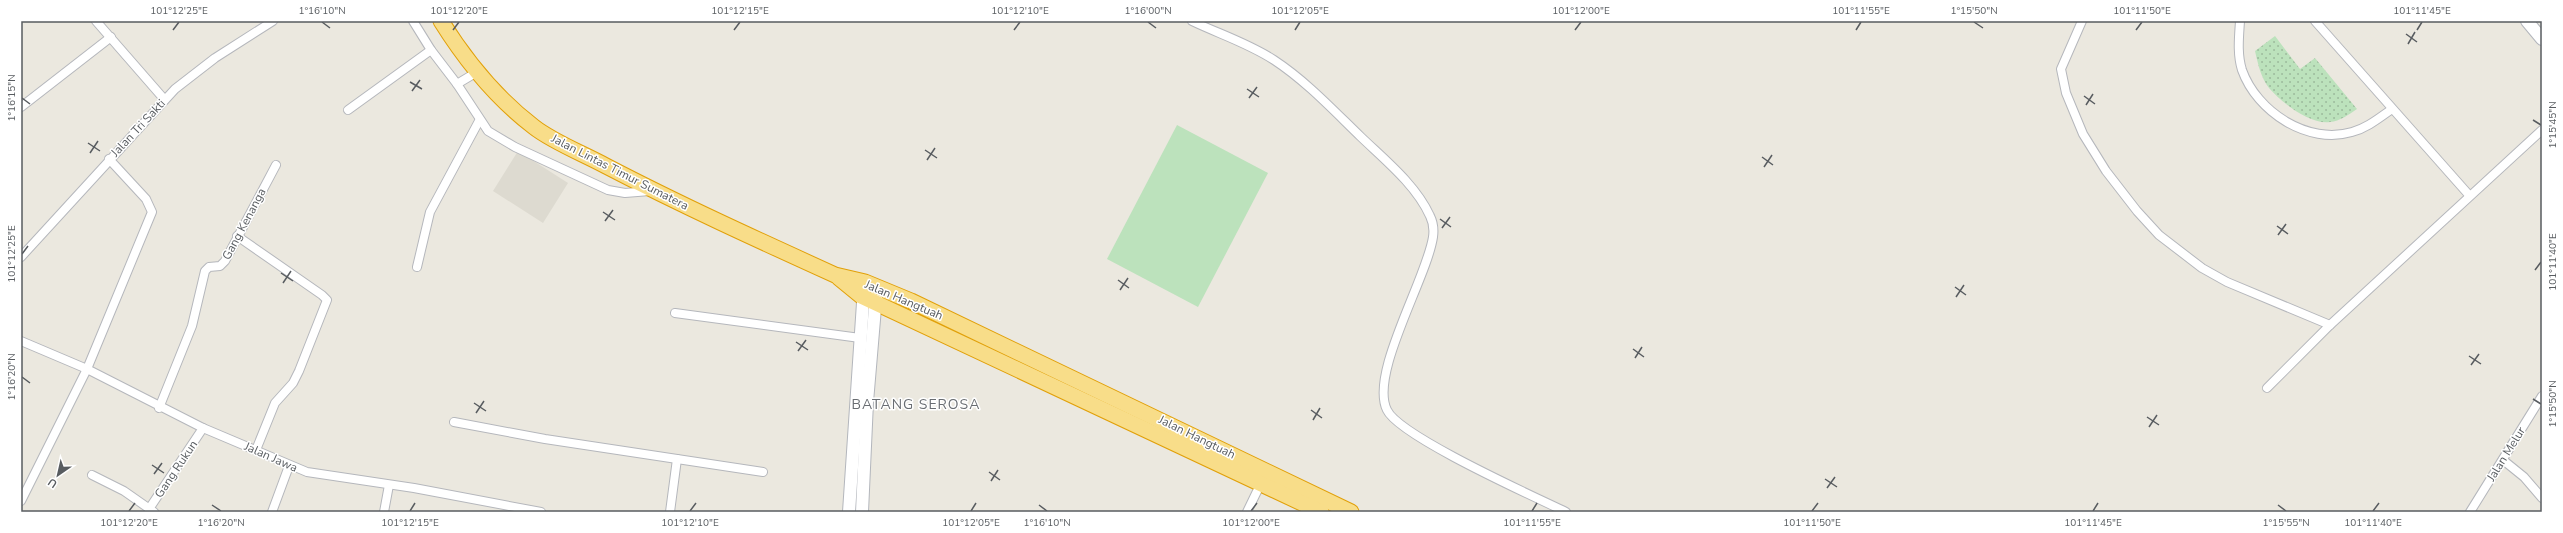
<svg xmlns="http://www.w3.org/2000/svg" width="2563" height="533" viewBox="0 0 2563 533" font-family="'Nunito Sans',sans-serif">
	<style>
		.education { fill: #dddad0 }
		.grass { fill: #bce2bc }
		.park { fill: url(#park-dots) }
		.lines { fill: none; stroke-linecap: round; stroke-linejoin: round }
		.street-casing { stroke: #b5b7bc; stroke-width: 10 }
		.secondary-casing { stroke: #b3b6bc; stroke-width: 14 }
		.highway-casing { stroke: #e1a009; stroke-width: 17 }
		.street { stroke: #fff; stroke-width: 8 }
		.secondary { stroke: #fff; stroke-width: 12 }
		.highway { stroke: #f8dd89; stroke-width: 15 }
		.ticks { fill: none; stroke: #585c60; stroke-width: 1.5 }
		.labels { text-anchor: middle; stroke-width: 3; stroke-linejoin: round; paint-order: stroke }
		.street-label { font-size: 12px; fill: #585c60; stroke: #fff }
		.quarter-label { font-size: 14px; letter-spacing: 1px; fill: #696d72; stroke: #fff }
		.neatline { fill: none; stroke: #585c60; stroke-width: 1.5 }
		.ticks-label { font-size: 10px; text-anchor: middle; fill: #585c60 }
	</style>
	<defs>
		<pattern id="park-dots" width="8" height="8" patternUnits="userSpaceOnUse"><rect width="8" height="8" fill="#bce2bc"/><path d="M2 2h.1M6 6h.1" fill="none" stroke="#9cba9c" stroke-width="1.8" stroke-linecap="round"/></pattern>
	</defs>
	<rect width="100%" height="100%" fill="#ebe8df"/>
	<polygon class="education" points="518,151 568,183 543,223 493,191"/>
	<polygon class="grass" points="1177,125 1268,173 1198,307 1107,259"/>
	<path class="park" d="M2275,36l25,33 15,-11 42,51c-9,6 -17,12 -27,13 -20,3 -49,-20 -61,-34 -8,-10 -11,-24 -14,-37z"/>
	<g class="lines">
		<defs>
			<g id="street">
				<polyline points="96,21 164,99"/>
				<polyline points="413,21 431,50 457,84"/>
				<path d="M1192,21c27,13 56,22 82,39 32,21 59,50 87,77 24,23 55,48 69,79 3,6 4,14 3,21 -6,41 -64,137 -46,173 12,26 146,86 179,102"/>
				<polyline points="2082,21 2061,69 2066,93 2083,134 2106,171 2137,211 2159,235 2202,268 2227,282 2330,325"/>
				<path d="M2240,21c-1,16 -3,33 2,49 15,42 66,75 110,62 15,-4 27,-14 40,-23"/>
				<polyline points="2315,21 2469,195"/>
				<polyline points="477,72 457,84 488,131 515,147 608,190 625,193 650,191"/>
				<polyline points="21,107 111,37"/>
				<polyline points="348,110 431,50"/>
				<polyline points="237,236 322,295 327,300 299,371 293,383 275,403 256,450"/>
				<polyline points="21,257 175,89 215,58 273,21"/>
				<polyline points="417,267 430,212 479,121"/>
				<polyline points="675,313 860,338"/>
				<polyline points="21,341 87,369 203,428 307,472 414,488 541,512"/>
				<polyline points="2267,388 2330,325 2542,130"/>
				<polyline points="159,408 192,326 205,271 209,267 220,266 225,261 276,165"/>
				<polyline points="454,422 545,439 763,472"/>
				<polyline points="2503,460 2524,477 2542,498"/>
				<polyline points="92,475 124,491 154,512"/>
				<polyline points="21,501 87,369 152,212 146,199 109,159"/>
				<polyline points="149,509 203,428"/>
				<polyline points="272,512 289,466"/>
				<polyline points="384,512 389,485"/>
				<polyline points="670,512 677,459"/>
				<polyline points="1247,512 1261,483"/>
				<polyline points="2470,512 2542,396"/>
			</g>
			<g id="secondary">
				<polyline points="2527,21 2542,39"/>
				<polyline points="849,512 864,288"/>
				<polyline points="862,512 867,402 876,296"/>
			</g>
			<g id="highway">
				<path d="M441,21c25,40 55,77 93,106 19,15 50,27 72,39 75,39 152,74 229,109l30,7 46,19 440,211"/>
				<polyline points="839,278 861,296 1321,512"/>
			</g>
		</defs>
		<use href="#street" class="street-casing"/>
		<use href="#secondary" class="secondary-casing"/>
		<use href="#highway" class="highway-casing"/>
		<use href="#street" class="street"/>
		<use href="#secondary" class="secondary"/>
		<use href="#highway" class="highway"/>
	</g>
	<path class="ticks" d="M322,22l8,6M1148,22l8,6M1974,22l9,6M173,30l6,-8M453,30l6,-8M734,30l6,-8M1014,30l6,-8M1295,30l5,-8M1575,30l6,-8M1856,30l5,-8M2136,30l6,-8M2417,30l5,-8M2406,34l11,8M2408,44l7,-12M410,82l12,7M1247,89l12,8M412,91l8,-11M2084,96l11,8M22,98l8,6M1249,98l8,-11M2086,105l7,-11M2533,120l8,5M88,143l12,8M925,150l12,8M90,153l8,-12M1762,157l11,8M927,160l8,-12M1764,167l8,-12M603,212l12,8M1440,219l11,8M605,221l8,-11M2277,226l11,8M1442,228l8,-11M2278,235l8,-11M22,254l6,-8M2535,270l6,-8M281,273l12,8M1118,280l11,8M283,283l8,-12M1955,287l11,8M1120,290l8,-12M1956,297l8,-12M796,342l12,8M1633,349l11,8M798,351l8,-11M2469,356l12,8M1635,358l7,-11M2471,365l8,-11M22,377l8,6M2533,399l8,5M474,403l12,8M1311,410l11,8M476,413l8,-12M2147,417l12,8M1313,420l7,-12M2149,427l8,-12M152,465l12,8M989,472l11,8M154,474l8,-11M1825,479l12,8M991,481l7,-11M1827,488l8,-11M212,505l9,6M1039,505l8,6M2278,505l8,6M129,511l6,-8M410,511l5,-8M690,511l6,-8M971,511l5,-8M1251,511l6,-8M1532,511l5,-8M1812,511l6,-8M2093,511l5,-8M2373,511l6,-8"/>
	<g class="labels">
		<g class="street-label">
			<text transform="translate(138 128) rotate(-47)" y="4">Jalan Tri Sakti</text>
			<text transform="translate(620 172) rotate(27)" y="4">Jalan Lintas Timur Sumatera</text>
			<text transform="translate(244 224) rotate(-62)" y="4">Gang Kenanga</text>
			<text transform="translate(904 300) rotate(23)" y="4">Jalan Hangtuah</text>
			<text transform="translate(1197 437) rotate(26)" y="4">Jalan Hangtuah</text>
			<text transform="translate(2506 454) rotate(-58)" y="4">Jalan Melur</text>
			<text transform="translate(271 457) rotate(24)" y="4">Jalan Jawa</text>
			<text transform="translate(176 469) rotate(-56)" y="4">Gang Rukun</text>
		</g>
		<g class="quarter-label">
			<text x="916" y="409">BATANG SEROSA</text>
		</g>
	</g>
	<rect width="2563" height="533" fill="none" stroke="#ffffff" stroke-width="44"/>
	<g transform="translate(58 475) rotate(214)" stroke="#ffffff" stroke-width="3" paint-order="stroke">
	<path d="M0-3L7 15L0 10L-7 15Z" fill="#585c60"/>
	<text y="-6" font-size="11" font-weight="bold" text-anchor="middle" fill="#585c60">U</text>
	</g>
	<rect x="22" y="22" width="2519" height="489" class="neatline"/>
	<g class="ticks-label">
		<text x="179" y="14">101°12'25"E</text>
		<text x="322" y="14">1°16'10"N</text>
		<text x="459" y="14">101°12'20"E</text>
		<text x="740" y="14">101°12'15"E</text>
		<text x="1020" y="14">101°12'10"E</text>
		<text x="1148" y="14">1°16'00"N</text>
		<text x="1300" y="14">101°12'05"E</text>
		<text x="1581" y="14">101°12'00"E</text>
		<text x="1861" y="14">101°11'55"E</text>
		<text x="1974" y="14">1°15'50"N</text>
		<text x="2142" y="14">101°11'50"E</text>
		<text x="2422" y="14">101°11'45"E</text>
		<text transform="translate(11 98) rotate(-90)" y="4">1°16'15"N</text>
		<text transform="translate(2552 125) rotate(-90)" y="4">1°15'45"N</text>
		<text transform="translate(11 254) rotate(-90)" y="4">101°12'25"E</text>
		<text transform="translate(2552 262) rotate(-90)" y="4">101°11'40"E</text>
		<text transform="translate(11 377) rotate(-90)" y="4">1°16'20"N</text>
		<text transform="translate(2552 404) rotate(-90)" y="4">1°15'50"N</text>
		<text x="129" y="526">101°12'20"E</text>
		<text x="221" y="526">1°16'20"N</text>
		<text x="410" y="526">101°12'15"E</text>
		<text x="690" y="526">101°12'10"E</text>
		<text x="971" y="526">101°12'05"E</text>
		<text x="1047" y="526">1°16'10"N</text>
		<text x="1251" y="526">101°12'00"E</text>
		<text x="1532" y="526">101°11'55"E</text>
		<text x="1812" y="526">101°11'50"E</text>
		<text x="2093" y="526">101°11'45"E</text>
		<text x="2286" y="526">1°15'55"N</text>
		<text x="2373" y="526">101°11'40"E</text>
	</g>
</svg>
